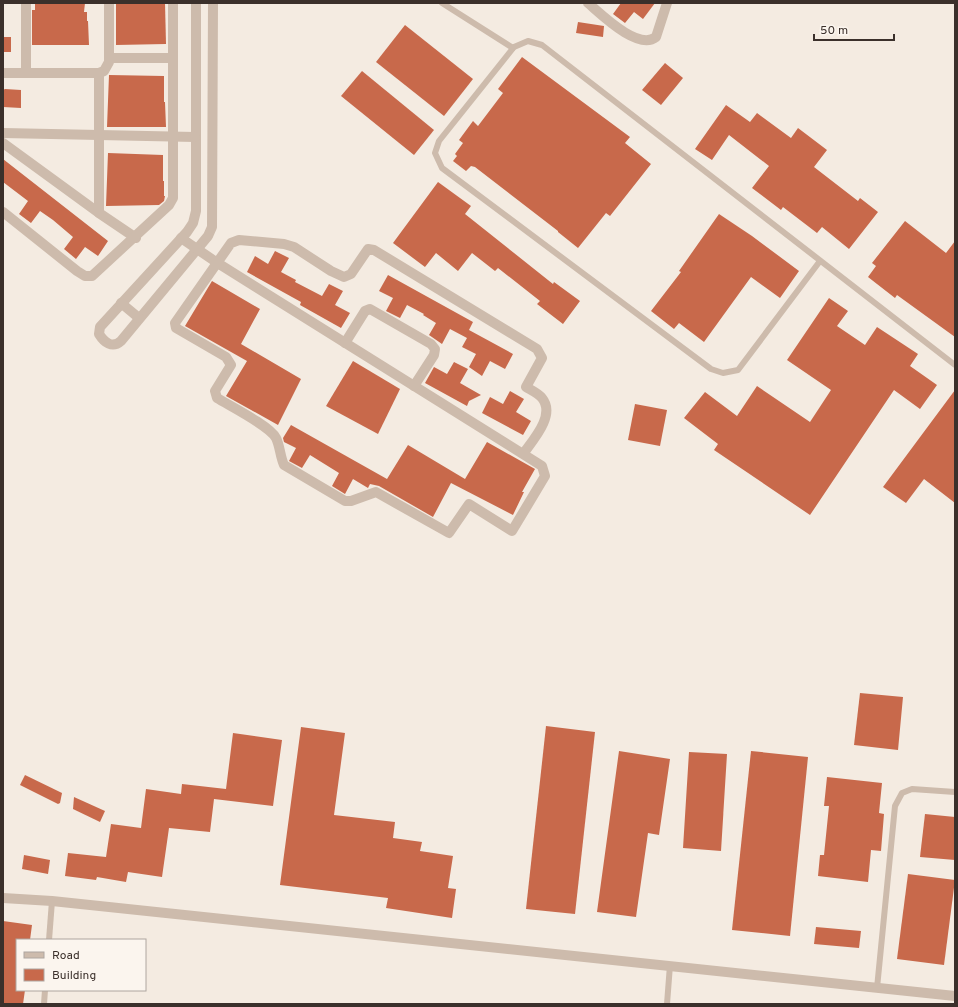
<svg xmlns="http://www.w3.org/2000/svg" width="958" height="1007" viewBox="0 0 958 1007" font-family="Overpass,sans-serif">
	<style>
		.building { fill: #c8694b }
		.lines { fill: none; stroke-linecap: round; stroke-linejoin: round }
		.service { stroke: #cdbbac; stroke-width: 6 }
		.minor { stroke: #cdbbac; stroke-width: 10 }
		.tertiary { stroke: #cdbbac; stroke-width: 10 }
	</style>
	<rect width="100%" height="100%" fill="#f4ebe1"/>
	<g class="building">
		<polygon points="35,3 85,3 84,12 87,12 87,21 88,21 89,45 32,45 32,10 35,10"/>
		<polygon points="116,3 165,3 166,44 116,45"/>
		<polygon points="621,3 655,3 643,19 634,12 625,23 613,14"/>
		<polygon points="578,22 604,26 603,37 576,33"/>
		<polygon points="405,25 473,79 444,116 376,62"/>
		<rect x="3" y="37" width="8" height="15"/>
		<polygon points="522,57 630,137 625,143 651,164 610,216 606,213 578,248 558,232 558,231 475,167 471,166 466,171 453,161 457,156 455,154 463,143 459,140 473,121 478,126 503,93 498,89"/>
		<polygon points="665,63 683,78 661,105 642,90"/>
		<polygon points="362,71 434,130 414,155 341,96"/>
		<polygon points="109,75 164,76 164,102 165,102 166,127 107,127"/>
		<polygon points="5,89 21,90 21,108 3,107 3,90"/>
		<polygon points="726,105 750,122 757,113 791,138 798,128 827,150 814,167 858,201 860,198 878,212 849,249 822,227 817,233 783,207 781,210 752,188 769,166 729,135 712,160 695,149"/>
		<polygon points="108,153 163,155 163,181 164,181 164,196 165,196 164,201 159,205 106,206"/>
		<polygon points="3,159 108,241 98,256 85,247 76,259 64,249 73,237 53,220 40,211 31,223 19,214 28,201 3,182"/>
		<polygon points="438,182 471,206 465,214 553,284 554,282 580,301 563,324 537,304 540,301 498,268 495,271 472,253 458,271 436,253 425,267 393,243"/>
		<polygon points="719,214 752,236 799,271 780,298 751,277 704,342 679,323 674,329 651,311 681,272 679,271"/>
		<polygon points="905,221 946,253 955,241 955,337 897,295 895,298 868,277 876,266 872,263"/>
		<polygon points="275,251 289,258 281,272 296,280 295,282 322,296 329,284 343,291 335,305 350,313 341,328 300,305 301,302 247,272 255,256 268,264"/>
		<polygon points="388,275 473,322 469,330 513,354 505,369 490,361 482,376 469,367 476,354 462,347 467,338 450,329 442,344 429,335 436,323 423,315 424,314 407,305 400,318 386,311 393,298 379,291"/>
		<polygon points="212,281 260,309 241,344 301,379 278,425 226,396 247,361 185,326"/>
		<polygon points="829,298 848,311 837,326 865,345 877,327 918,354 910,366 937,385 920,409 894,390 810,515 714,450 718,444 684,418 705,392 737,416 757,386 810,422 831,390 787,360"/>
		<polygon points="353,361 400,389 378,434 326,406"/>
		<polygon points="454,362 468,369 460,383 481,395 469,401 467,406 425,383 434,367 447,374"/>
		<polygon points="955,390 955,503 924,479 906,503 883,487"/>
		<polygon points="510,391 524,399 516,412 531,421 523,435 482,413 490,397 503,404"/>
		<polygon points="635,404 667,410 660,446 628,440"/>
		<polygon points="291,425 387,479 408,445 465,479 487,442 535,469 522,492 524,492 513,515 451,483 433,517 379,486 370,484 368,488 353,479 345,494 332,486 339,473 310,455 302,468 289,461 296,448 284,442 283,438"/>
		<polygon points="860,693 903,697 898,750 854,745"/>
		<polygon points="546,726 595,732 575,914 526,909"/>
		<polygon points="301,727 345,733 334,815 395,822 393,838 422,842 420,851 453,856 448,888 456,889 452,918 386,908 388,898 280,885"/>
		<polygon points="233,733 282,740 273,806 214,799 210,832 169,828 162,877 128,872 126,882 97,877 96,880 65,876 68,853 106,857 111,824 141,828 146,789 181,794 182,784 226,789"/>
		<polygon points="619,751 670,759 659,835 648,833 636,917 597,912"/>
		<polygon points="751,751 808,757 790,936 732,930"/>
		<polygon points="689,752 727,754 721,851 683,848"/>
		<polygon points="25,775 62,793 60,803 58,804 20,785"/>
		<polygon points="827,777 882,783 879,813 884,814 881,851 871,850 868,882 818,876 820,855 824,855 829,806 824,806"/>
		<polygon points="74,797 105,811 100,822 73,809"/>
		<polygon points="925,814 955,817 955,860 920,857"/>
		<polygon points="24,855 50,860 48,874 22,869"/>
		<polygon points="908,874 955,880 944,965 897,959"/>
		<polygon points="3,921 32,925 30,940 17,940 17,990 25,990 23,1004 3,1004"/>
		<polygon points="816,927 861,931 859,948 814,944"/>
	</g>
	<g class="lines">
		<g class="service">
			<polyline points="442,3 513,48"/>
			<polyline points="820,261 738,370 723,373 711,369 442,168 435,153 439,141 514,47 528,41 542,45 955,365"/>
			<polyline points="49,940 52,901"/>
			<polyline points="877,988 895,806 902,793 912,789 955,792"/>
			<polyline points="44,1004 45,990"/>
			<polyline points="667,1004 670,965"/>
		</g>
		<g class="minor">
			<polyline points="26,3 26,73"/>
			<path d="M196,3v208l-3,12 -6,9 -87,95 -1,7c5,8 13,15 22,7l87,-105 4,-9 1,-224"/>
			<path d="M588,3c13,11 50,48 68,34l11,-34"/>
			<polyline points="109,58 173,58"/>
			<polyline points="3,73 99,73 104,71 109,62 109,3"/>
			<polyline points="3,133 195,137"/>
			<polyline points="3,143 99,213 136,238"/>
			<polyline points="3,212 77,271 85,276 92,276 169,205 173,198 173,3"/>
			<polyline points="99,213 99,73"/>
			<path d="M181,238l35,24 326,204 3,10 -33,55 -43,-27 -20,29 -73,-41 -25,9h-6l-61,-36c-4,-9 -4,-19 -8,-27 -6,-12 -46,-32 -59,-40l-2,-7 16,-26 -5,-8 -50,-29 -1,-5 56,-80 8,-3 45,4 10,3 37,24 13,6 7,-3 17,-25 6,1 163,99 5,9 -16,29c5,3 12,6 16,11 14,17 -9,42 -19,56"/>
			<polyline points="121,303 139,318"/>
			<polyline points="345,343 365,311 370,309 431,344 435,349 434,355 414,386"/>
		</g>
		<polyline class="tertiary" points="3,898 52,901 955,996"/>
	</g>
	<rect width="958" height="1007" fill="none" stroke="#3b302b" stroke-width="8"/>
	<rect x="16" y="939" width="130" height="52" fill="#fbf5ee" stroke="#aea6a0"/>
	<rect x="24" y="952" width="20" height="6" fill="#cdbbac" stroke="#aea6a0"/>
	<text x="52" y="959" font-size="12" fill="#3b302b">Road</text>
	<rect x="24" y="969" width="20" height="12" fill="#c8694b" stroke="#aea6a0"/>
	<text x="52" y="979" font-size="12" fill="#3b302b">Building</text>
	<path d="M814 34v6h80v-6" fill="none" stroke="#3b302b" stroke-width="2"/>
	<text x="820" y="34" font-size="12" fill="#3b302b" stroke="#fbf5ee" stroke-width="3" paint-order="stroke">50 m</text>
</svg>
